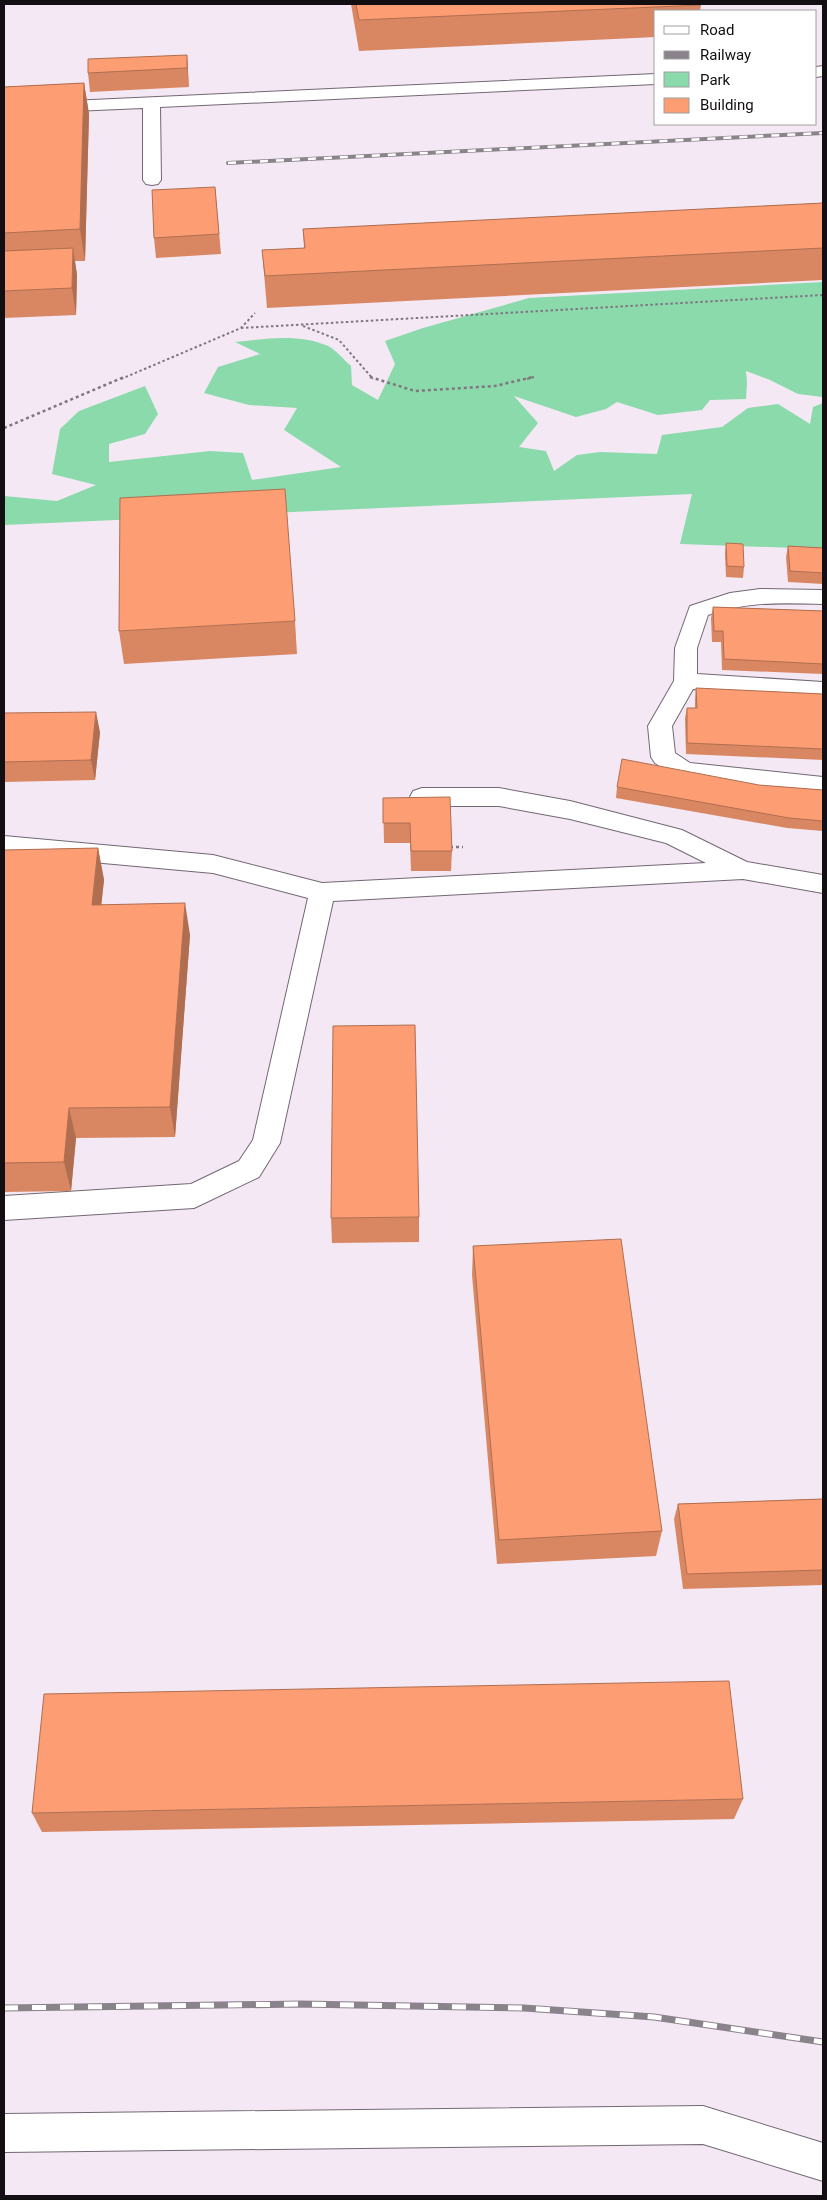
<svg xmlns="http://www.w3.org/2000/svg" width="827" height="2200" viewBox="0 0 827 2200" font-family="Roboto,sans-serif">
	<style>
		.green { fill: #8adaac }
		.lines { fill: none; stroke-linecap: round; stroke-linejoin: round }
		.minor-casing { stroke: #726873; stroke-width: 2 }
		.path-far1 { stroke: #7f777f; stroke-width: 2; stroke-dasharray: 2.5 2.5; stroke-linecap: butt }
		.path { stroke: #7f777f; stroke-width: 2.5; stroke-dasharray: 3 3; stroke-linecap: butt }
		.minor { fill: #fff; fill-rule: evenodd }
		.rail-far1-casing { stroke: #8b838b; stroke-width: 4 }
		.rail-casing { stroke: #8b838b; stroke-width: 7 }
		.rail-far1 { stroke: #fff; stroke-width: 2.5; stroke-dasharray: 8; stroke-linecap: butt }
		.rail { stroke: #fff; stroke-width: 5; stroke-dasharray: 14; stroke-linecap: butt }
		.wall { fill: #d98763 }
		.shaded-wall { fill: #b06e50 }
		.building { fill: #fc9d73; stroke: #b06e50 }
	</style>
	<rect width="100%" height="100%" fill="#f4e8f4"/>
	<path class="green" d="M823,282v115l-25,-3 -28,-14 -24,-9 1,12 -1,16 -36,1 -8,10 -44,5 -41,-13 -11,7 -30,8 -62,-21 24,27 -19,24 27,4 8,20 23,-16 23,-3 57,2 5,-19 60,-8 26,-19 30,-4 32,20 3,-17 10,-4v146l-143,-5 12,-50 -688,31v-29l53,5 39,-16 -44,-11 8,-45 19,-18 66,-25 13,28 -13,20 -36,10v18l101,-11 33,2 9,27 89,-13 -57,-37 13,-22 -48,-3 -45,-12 14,-26 42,-13 -25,-12c30,-3 64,-9 93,4 8,4 16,14 23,20l1,19 26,15 17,-36 -10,-23 38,-13 106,-30z"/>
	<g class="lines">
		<defs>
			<g id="minor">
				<polygon points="823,66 823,76 816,77 816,67"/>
				<polygon points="656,74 656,84 160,107 161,180 158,184 152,185 146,184 143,180 143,108 4,114 4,104"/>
				<path d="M760,589l63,1v14c-40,-1 -77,-3 -115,11l-11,33v26l126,8v16l-130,-9 -21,37 3,27 15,10 133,14v16l-139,-14 -8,-2 -21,-14 -4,-6 -3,-31 26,-45 1,-33 15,-42 40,-13z"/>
				<polygon points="422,788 499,788 570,801 682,830 747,862 823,875 823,893 743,879 333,901 280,1143 259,1177 194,1208 4,1220 4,1196 191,1184 239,1161 253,1140 308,898 213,873 4,854 4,836 213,855 322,883 706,863 666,843 570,819 499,806 422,806 413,803 410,797 413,791"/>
				<polygon points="703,2106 823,2143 823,2181 703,2144 4,2152 4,2114"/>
			</g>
		</defs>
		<use href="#minor" class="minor-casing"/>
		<g class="path-far1">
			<polyline points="303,326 339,340 373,379"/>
			<polyline points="241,328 823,295"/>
			<polyline points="121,379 241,328 255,313"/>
			<polyline points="527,379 534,377"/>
		</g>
		<g class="path">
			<polyline points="370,377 415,391 495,386 533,377"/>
			<polyline points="4,428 124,377"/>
			<polyline points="450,847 463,847"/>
		</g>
		<use href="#minor" class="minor"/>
		<defs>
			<polyline id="rail-far1" points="228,163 823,133"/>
			<polyline id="rail" points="4,2008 301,2004 524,2008 654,2017 823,2042"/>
		</defs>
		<use href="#rail-far1" class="rail-far1-casing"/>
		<use href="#rail" class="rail-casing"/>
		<use href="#rail-far1" class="rail-far1"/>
		<use href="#rail" class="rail"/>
	</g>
	<g class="wall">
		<polygon points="351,4 701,4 701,5 700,11 656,11 656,37 359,51"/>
		<polygon points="187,55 189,87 90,92 88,73"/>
		<polygon points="84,83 89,114 85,261 75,261 77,275 76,315 4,318 4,87"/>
		<polygon points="215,187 221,254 156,258 154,238"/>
		<polygon points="823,203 823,280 267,308 262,250 304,248 303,229"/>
		<polygon points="726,543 744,567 743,578 726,577 725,554"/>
		<polygon points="788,546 823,548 823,584 788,582 786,557"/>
		<polygon points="713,607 823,611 823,674 722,670 721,642 712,642 711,618"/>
		<polygon points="295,621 297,654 124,664 119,631"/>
		<polygon points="696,688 823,694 823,760 686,754 685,718 687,708 695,708 695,699"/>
		<polygon points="4,713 100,732 95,780 4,782"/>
		<polygon points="759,785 823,790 823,831 787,828 616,798 617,787"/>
		<polygon points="383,798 452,851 451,871 411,871 410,843 384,843"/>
		<polygon points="98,848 104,880 101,904 190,935 175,1137 76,1138 71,1191 4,1192 4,850"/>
		<polygon points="419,1217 419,1242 332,1243 331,1218"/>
		<polygon points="473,1246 662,1531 656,1556 497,1564 472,1275"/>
		<polygon points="823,1499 823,1585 683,1589 674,1519 678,1504"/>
		<polygon points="743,1799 734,1819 42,1832 32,1813"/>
	</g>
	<g class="shaded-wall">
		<polygon points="187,55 188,74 189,87 187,68"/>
		<polygon points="84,83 89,114 85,261 80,229"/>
		<polygon points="73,248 77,275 76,315 72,288"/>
		<polygon points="96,712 100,732 95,780 91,760"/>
		<polygon points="98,848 104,880 98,936 92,905"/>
		<polygon points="185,903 190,935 175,1137 170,1107"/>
		<polygon points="69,1108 76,1138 71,1191 64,1162"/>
	</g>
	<g class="building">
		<polygon points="356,4 701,4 701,5 359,20"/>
		<polygon points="187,55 187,68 88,73 88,59"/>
		<polygon points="84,83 80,229 4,233 4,87"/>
		<polygon points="215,187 219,234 154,238 152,190"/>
		<polygon points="823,203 823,248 265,276 262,250 305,248 303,229"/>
		<polygon points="73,248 72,288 4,291 4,251"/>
		<polygon points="285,489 295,621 119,631 120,498"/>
		<polygon points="726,543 743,544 744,567 727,566"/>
		<polygon points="788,546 823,548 823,573 790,571"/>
		<polygon points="713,607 823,611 823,664 724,659 723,631 714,631"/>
		<polygon points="696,688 823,694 823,749 687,743 687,708 697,708"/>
		<polygon points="96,712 91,760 4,762 4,713"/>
		<polygon points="622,759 759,785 823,790 823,821 789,818 617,787"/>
		<polygon points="450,797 452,851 411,851 410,823 383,823 383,798"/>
		<polygon points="98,848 92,905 185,903 170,1107 69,1108 64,1162 4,1163 4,850"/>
		<polygon points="415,1025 419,1217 331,1218 333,1026"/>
		<polygon points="621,1239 662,1531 499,1540 473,1246"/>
		<polygon points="823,1499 823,1570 687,1574 678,1504"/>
		<polygon points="729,1681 743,1799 32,1813 44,1694"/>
	</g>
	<rect width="827" height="2200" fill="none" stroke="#120e12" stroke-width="10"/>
	<rect x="654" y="10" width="162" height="115" fill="#ffffff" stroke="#a09fa0"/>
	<rect x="664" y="26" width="25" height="8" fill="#ffffff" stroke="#a09fa0"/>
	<text x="700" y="35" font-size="15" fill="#120e12">Road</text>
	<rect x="664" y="51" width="25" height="8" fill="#8b838b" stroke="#a09fa0"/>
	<text x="700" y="60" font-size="15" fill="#120e12">Railway</text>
	<rect x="664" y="72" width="25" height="15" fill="#8adaac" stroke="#a09fa0"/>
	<text x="700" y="85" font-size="15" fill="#120e12">Park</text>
	<rect x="664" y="98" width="25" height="15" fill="#fc9d73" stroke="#a09fa0"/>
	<text x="700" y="110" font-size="15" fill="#120e12">Building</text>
</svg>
